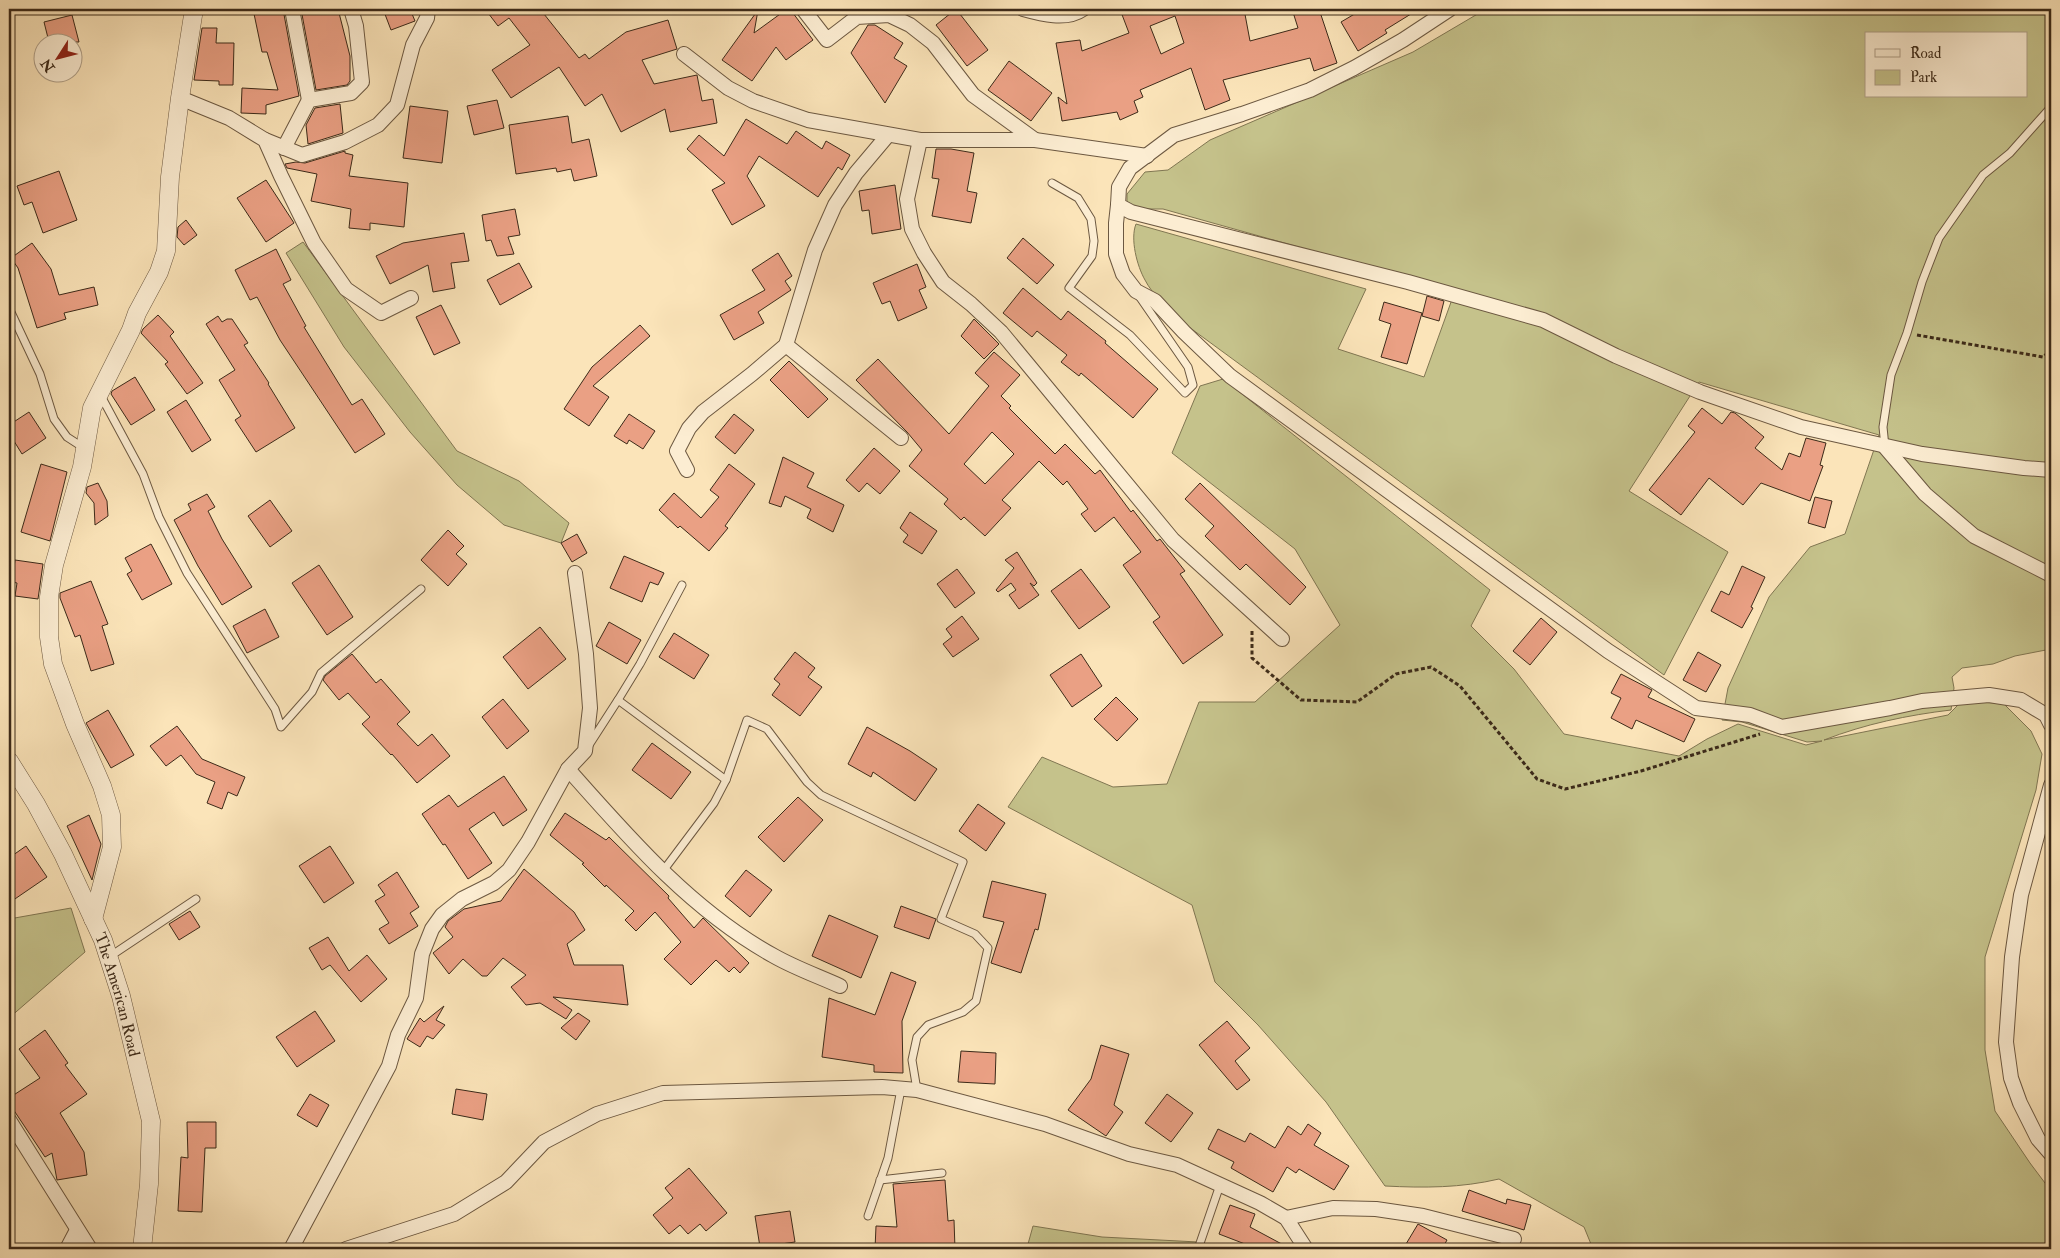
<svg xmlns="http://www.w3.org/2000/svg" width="2060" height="1258" viewBox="0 0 2060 1258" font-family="'IM FELL Double Pica',serif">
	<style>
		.green { fill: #c5c28b; stroke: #807652; fill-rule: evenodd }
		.building { fill: #eaa084; stroke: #3c2a19; fill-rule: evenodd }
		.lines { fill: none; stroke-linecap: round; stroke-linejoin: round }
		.service-casing { stroke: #6c5841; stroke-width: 9 }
		.minor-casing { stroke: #6c5841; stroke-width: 16 }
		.tertiary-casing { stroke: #6c5841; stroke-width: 19 }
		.path { stroke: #3c2a19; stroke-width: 3; stroke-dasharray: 4 2.5; stroke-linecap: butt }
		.service { stroke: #fcedd2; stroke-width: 7 }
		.minor { stroke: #fcedd2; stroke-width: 14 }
		.tertiary { stroke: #fcedd2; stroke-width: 18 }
		.labels { text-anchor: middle; stroke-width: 4; stroke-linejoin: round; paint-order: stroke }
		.street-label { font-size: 16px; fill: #3c2a19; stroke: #fcedd2 }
	</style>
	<rect width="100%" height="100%" fill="#fbe4b9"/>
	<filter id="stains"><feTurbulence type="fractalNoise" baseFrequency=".004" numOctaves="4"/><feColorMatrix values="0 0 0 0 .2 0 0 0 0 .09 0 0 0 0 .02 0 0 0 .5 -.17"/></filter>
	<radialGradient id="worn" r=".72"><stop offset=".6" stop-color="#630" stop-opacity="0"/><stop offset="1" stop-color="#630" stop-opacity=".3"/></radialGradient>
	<g class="green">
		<path d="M1486,9h565v640l-36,7 -22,8 -31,4 -10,9 2,11 -3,22c-43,5 -86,14 -127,30l124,-25 13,-13 42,1 28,28 11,23 -6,36 -51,167v93l10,61 35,52 21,28v58h-458l-9,-22 -85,-48c-38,9 -75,9 -114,7l-59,-84 -68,-77 -43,-43 -23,-77 -184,-98 34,-50 71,30 54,-3 32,-82h56l85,-77 -45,-76 -123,-96 28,-67 23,-7 267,211 -19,36 43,43 50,65 115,22 28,-17 31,-15 68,21 16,-4 -15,1 -65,-20 -20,-2 6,-32 41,-91 41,-50 35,-13 34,-99 -180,-53 -70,109 99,61 -64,123 -486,-356c-11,-12 -26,-25 -33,-39 -8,-14 -15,-41 -9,-56l230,65 -28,60 86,28 31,-86 -292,-82h-36v-15l18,-22 23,-2 42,-30 203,-88zM1866,34h160v62h-160z"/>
		<polygon points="303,242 457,451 519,481 569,523 561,543 504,525 457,485 410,432 344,347 286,253"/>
		<polygon points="71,908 85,952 9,1018 9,919"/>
		<polygon points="1033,1226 1102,1237 1198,1242 1197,1249 1052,1249 1028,1244"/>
	</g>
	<g class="building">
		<polygon points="253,9 283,9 299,96 266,105 266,114 241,113 242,88 278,90 267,52 262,52"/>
		<polygon points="301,9 338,9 350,56 350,81 347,85 316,90"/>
		<polygon points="383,9 410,9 415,21 391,30"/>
		<polygon points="485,9 540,9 579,58 585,54 589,59 626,32 668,20 677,49 642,60 654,84 697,75 702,101 713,99 717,123 670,132 665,109 621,132 602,94 585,106 559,67 511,98 492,70 530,45 509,18 498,26"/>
		<polygon points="787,9 790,9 813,40 786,60 776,47 752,81 722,60 758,10 754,33"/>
		<polygon points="956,9 988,50 967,66 936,25"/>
		<path d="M1129,9h115l6,32 48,-13 -6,-19h27l18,54 -23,8 -4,-13 -87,22 7,20 -25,10 -14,-42 -51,22 3,7 -9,4 4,11 -18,8 -3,-8 -55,9 -4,-24 9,7 -11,-61 24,-3 2,11 47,-18 -8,-21zM1175,16l9,27 -23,11 -11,-28z"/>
		<polygon points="1363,9 1419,9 1385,30 1387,33 1358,51 1341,22"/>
		<polygon points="72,15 79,42 49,42 44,22"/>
		<polygon points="868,25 875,25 903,43 894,58 907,66 885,103 851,53"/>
		<polygon points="202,28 217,28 216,43 234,43 233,85 219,85 219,81 194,80"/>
		<polygon points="1009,61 1052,93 1031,121 988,90"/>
		<polygon points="497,100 504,128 474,135 467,106"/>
		<polygon points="340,104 343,133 308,144 306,125 315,108"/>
		<polygon points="410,106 448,111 442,163 403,158"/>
		<polygon points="568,116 572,143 589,139 597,176 574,181 571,169 557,172 556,168 516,174 509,125"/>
		<polygon points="746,119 787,144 796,131 822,149 826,141 850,155 842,170 838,167 818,197 759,156 747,176 765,206 732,225 712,190 725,183 687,149 699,135 724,156"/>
		<polygon points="936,149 951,149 974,153 967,191 977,193 971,223 932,216 939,179 932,178"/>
		<polygon points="345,151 345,153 353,155 349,176 408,183 404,227 370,223 370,230 349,228 351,209 311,201 317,174 287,168 285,164 296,162 305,163"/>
		<polygon points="59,171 77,220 43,233 32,202 24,205 17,186"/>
		<polygon points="266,180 294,223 266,242 237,198"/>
		<polygon points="895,185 901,229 872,234 869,210 862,211 859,191"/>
		<polygon points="515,209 520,235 508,237 514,254 497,256 491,240 486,241 482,215"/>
		<polygon points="186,220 197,235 184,245 177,237 178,227"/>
		<polygon points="464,233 469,261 451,263 455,288 433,292 428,265 390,284 376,256 403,243"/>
		<polygon points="1023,238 1054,265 1037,284 1007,258"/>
		<polygon points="32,243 51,269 59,295 94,287 98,305 64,313 66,319 37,328 18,268 11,258"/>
		<polygon points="276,249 291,280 283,284 306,326 304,327 352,405 362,399 385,434 355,453 280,340 257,297 250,300 235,270"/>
		<polygon points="778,253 792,276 785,281 791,290 758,312 764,323 734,340 720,315 765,290 752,270"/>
		<polygon points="519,263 532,287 500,305 487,280"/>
		<polygon points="917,264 926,287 919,290 927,308 898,321 890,301 882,304 873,283"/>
		<polygon points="1023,288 1061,320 1068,311 1106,341 1105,343 1158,389 1133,418 1081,373 1079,376 1061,362 1067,355 1037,331 1032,337 1003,313"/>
		<polygon points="1427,296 1444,301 1439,321 1422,316"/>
		<polygon points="1384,302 1422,313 1407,364 1381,357 1391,324 1379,320"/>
		<polygon points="441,305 460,343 434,355 416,317"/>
		<polygon points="158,315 174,332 170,336 203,383 187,394 165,364 168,362 141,333 143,329"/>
		<polygon points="218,316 222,322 227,319 232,319 248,343 244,345 269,383 268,384 295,428 256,452 235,420 241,416 219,380 235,370 206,324"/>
		<polygon points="974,319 999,344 984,359 961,336"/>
		<polygon points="640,325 650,336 593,386 609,397 589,426 564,409 592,367"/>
		<path d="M994,352l26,23 -19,21 10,10 -2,2 46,46 10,-10 30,30 5,-4 31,42 2,-2 24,31 3,-2 25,32 -5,3 43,61 -40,29 -30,-42 7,-5 -37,-52 18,-13 -27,-35 -19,15 -14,-18 7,-5 -21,-28 -4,4 -24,-24 -37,39 9,8 -26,28 -21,-19 -3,3 -17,-16 4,-5 -39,-33 13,-16 -15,-18 -51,-52 22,-21 71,75 40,-48 -14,-13zM992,432l22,22 -29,30 -21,-20z"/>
		<polygon points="789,361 828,399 808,418 770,380"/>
		<polygon points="135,377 155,410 131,425 111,394 112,391"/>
		<polygon points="186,400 211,440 192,452 167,412"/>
		<polygon points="1702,408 1722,424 1731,412 1735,413 1764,437 1755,448 1782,470 1789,453 1800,457 1806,438 1826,443 1820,465 1823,466 1810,501 1761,483 1743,505 1709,478 1681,515 1649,490 1695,432 1688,426"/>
		<polygon points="29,412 46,438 22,454 9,433 9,425"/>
		<polygon points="629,414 655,431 643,449 629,440 627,444 614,436"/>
		<polygon points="734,414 754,430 735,454 715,437"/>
		<polygon points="874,448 900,471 880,494 867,483 859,492 846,480"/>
		<polygon points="783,457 814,473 807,487 844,505 833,532 807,518 811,509 785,496 781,507 769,503"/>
		<polygon points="41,464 67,472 50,541 21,532"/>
		<polygon points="729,464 755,484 725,526 728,528 709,551 680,526 678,528 659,510 674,493 701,518 719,497 710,490"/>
		<polygon points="98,483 107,501 108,516 95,525 94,503 86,493 87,487"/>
		<polygon points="1200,483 1306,587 1290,605 1246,564 1240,570 1205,536 1214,526 1185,499"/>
		<polygon points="207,494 215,507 208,511 222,539 252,587 222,605 198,566 174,520 191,510 188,504"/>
		<polygon points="1815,497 1832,501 1825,528 1808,523"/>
		<polygon points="270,500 292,531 270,547 248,516"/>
		<polygon points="910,512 937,531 922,554 903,542 908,535 900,528"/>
		<polygon points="448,530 464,546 456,554 467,564 448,586 421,560"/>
		<polygon points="577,534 587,553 572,562 561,543"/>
		<polygon points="151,544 172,584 142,600 127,574 132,571 125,558"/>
		<polygon points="1017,552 1037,583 1034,586 1030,583 1039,595 1019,609 1009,595 1016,590 1011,583 998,592 996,590 1014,568 1005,560"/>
		<polygon points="624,556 664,573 658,585 650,582 642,602 610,588"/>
		<polygon points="15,560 43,564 38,599 15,596 17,583 12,582"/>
		<polygon points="319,565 353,617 327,635 292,583"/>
		<polygon points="1742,566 1765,577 1751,607 1753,608 1742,628 1711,611 1721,591 1729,595"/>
		<polygon points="957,569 975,593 955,608 937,584"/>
		<polygon points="1081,569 1110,607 1079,629 1051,591"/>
		<polygon points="91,581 108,624 102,626 114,664 91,671 80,635 75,637 60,598 60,593"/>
		<polygon points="265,609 279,637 247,653 233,626"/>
		<polygon points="962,616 979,639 953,657 943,644 952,637 946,629"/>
		<polygon points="1541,618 1557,632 1530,665 1513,651"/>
		<polygon points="609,622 641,640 627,664 596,646"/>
		<polygon points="540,627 566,659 528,689 503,657"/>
		<polygon points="674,633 709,655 694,679 659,657"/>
		<polygon points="795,652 815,668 808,677 822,687 800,716 772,695 780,684 774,679"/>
		<polygon points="1698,652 1721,665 1706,692 1683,680"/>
		<polygon points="352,654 376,683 381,679 410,712 397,724 418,746 432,734 450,756 417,783 392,754 391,755 362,724 370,717 348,693 339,700 323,680 325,676"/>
		<polygon points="1081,654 1102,686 1072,707 1050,675"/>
		<polygon points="1621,674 1652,690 1648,697 1695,719 1684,742 1636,720 1632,729 1611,718 1621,698 1611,693"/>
		<polygon points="1116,697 1138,719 1117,741 1094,719"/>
		<polygon points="503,699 529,731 507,749 482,717"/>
		<polygon points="108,710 134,755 111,768 86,723"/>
		<polygon points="177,726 202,759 245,777 237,796 228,792 222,809 207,803 215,782 196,774 181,755 166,766 150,746"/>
		<polygon points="867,727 910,751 937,769 915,801 873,772 871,777 848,764"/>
		<polygon points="652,743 691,772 671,799 632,770"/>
		<polygon points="504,776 527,810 503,826 494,812 469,829 492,863 468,879 445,844 443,845 422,814 449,795 458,807"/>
		<polygon points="798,797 823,820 784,862 758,837"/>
		<polygon points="978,804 1005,823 986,851 959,831"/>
		<polygon points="565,813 606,840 609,837 669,896 668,898 694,928 703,918 749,963 740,973 734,967 729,972 716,960 691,985 664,959 681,942 655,912 636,931 625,920 634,911 606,885 605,887 582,864 584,863 550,835"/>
		<polygon points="89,815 101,844 92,880 67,826"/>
		<polygon points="26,846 47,877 9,903 9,858"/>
		<polygon points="330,846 354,883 324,903 299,866"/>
		<polygon points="524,869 574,912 585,930 567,944 574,965 623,965 628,1005 553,997 572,1010 566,1019 540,1003 526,1005 511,987 526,975 503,958 487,976 482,976 463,959 449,974 433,953 453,937 445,927 448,921 464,909 501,901"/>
		<polygon points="746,870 772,890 750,917 725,896"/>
		<polygon points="397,872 419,907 410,913 418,926 389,944 379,929 389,923 375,901 385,895 378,885"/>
		<polygon points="992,881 1046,894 1038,930 1035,929 1021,973 991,963 1004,922 983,917"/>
		<polygon points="901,906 936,919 929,939 894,927"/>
		<polygon points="190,911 200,927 179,940 169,924"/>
		<polygon points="829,915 878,936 861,978 812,956"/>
		<polygon points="328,937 349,971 367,955 387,979 361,1002 330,965 322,970 309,948"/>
		<polygon points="891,972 916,982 902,1021 903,1073 874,1072 874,1065 822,1057 829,998 875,1015"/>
		<polygon points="444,1006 436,1020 445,1025 433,1039 427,1036 420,1047 407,1039 420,1018 424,1022"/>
		<polygon points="315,1011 335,1041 297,1067 276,1037"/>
		<polygon points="578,1013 590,1021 576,1040 561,1028"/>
		<polygon points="1227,1021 1250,1048 1235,1061 1250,1080 1237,1090 1199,1045"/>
		<polygon points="45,1030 68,1063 65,1065 87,1094 60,1113 84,1152 87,1175 57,1180 52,1153 45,1157 9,1103 9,1098 40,1078 19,1049"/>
		<polygon points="1101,1045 1129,1054 1114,1105 1123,1112 1106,1136 1068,1110 1091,1079"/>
		<polygon points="961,1051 996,1053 995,1084 958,1082"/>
		<polygon points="456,1089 487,1094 483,1120 452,1114"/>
		<polygon points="310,1094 329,1105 317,1127 297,1115"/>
		<polygon points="1167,1094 1193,1113 1171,1142 1145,1123"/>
		<polygon points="187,1122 216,1122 216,1148 205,1148 202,1212 178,1211 181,1157 188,1158"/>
		<polygon points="1308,1124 1321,1133 1314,1145 1349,1166 1334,1190 1299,1169 1296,1173 1287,1167 1273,1192 1231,1168 1234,1162 1208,1149 1218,1129 1245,1142 1250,1133 1275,1148 1288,1126 1301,1135"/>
		<polygon points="689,1168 727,1213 706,1231 700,1224 688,1234 680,1225 669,1234 653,1215 673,1198 665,1188"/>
		<polygon points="945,1180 948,1221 954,1220 955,1249 875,1249 876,1226 897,1227 893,1184"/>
		<polygon points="1469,1190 1506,1204 1507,1199 1531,1205 1524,1230 1462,1211"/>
		<polygon points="1230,1205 1255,1214 1250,1227 1291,1249 1258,1249 1219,1234"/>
		<polygon points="790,1211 795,1242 760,1247 755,1216"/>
		<polygon points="1418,1224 1447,1240 1442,1249 1403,1249"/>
	</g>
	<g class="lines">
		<defs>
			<g id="service">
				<polyline points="1052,183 1078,198 1091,219 1094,241 1092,256 1069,288 1130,335 1185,393 1193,385 1188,367 1139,296"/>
				<polyline points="9,308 40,374 54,419 67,437 84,448"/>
				<polyline points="101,396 143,474 159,517 187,573 275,709 281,727 312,692 321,673 421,589"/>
				<polyline points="1885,447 1883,427 1891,375 1907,333 1922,282 1939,238 1983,175 2010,153 2051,107"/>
				<polyline points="618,700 640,664 682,585"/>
				<polyline points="589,745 618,700 726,780"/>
				<polyline points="663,871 714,803 726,780 747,720 767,729 807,782 821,795 963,862 941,919 975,934 988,948 976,1001 963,1012 928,1025 917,1037 912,1060 917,1090"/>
				<polyline points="109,957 196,899"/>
				<polyline points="880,1180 942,1173"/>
				<polyline points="868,1216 888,1158 901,1089"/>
				<polyline points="1198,1249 1220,1185"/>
			</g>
			<g id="minor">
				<polyline points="292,9 309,100"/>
				<polyline points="803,9 827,40 857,17 889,15 910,25 933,43 973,95 1035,140"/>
				<path d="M1023,9c18,5 43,12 60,0"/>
				<polyline points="1450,9 1403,40 1354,68 1310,90 1242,114 1174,135 1130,168 1119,187 1118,205 1131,212 1408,282 1543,320 1616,356 1700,392 1801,427 1922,454 2024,468 2051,470"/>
				<polyline points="684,54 728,88 753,101 808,120 920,140 1035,140 1147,156"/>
				<polyline points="180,98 229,118 265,140 281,176 314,243 346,289 381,313 411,298"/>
				<polyline points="265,140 302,155 345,142 378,125 397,105 413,45 427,18 428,9"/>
				<polyline points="920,140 907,199 912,229 924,253 943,282 971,304 1001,332 1173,540 1282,639"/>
				<polyline points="284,148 309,100 351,93 362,82 356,26 351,9"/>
				<polyline points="1118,205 1116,223 1116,254 1123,274 1136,291 1155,301 1184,332 1230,376 1608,651 1696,708 1750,715 1782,727 1890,708 1922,701 1989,695 2021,700 2046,715 2051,725"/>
				<polyline points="786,345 901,438"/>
				<polyline points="1885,447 1925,494 1974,536 2051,575"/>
				<polyline points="687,470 677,451 689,428 703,412 752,374 786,345 815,250 835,205 856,173 888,135"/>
				<path d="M568,769c61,69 124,142 206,187 21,12 44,20 66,30"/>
				<polyline points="2051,785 2021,895 2012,957 2006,1042 2011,1078 2020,1103 2038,1139 2051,1154"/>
				<polyline points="9,1120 90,1249"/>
				<polyline points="1286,1218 1333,1208 1376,1209 1423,1216 1514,1239"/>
				<polyline points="67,1249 77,1230"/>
				<polyline points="291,1249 389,1066 398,1035 416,998 422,954 432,929 442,915 462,899 494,883 509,870 528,842 568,769 585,751 590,708 586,654 575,573"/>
				<polyline points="346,1249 454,1214 506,1182 544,1142 597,1114 663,1093 882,1087 917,1090 1045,1124 1129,1154 1177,1165 1260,1203 1286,1218 1306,1249"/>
			</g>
			<g id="tertiary">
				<path id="s1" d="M9,761l27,43 27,50 40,86 18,56 30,125 -2,63 -7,65"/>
				<polyline points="93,919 112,847 111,815 102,786 75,724 53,664 49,637 49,597 54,565 82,467 92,408 131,330 137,313 159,272 166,251 170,177 180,98 194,9"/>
			</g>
		</defs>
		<use href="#service" class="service-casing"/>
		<use href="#minor" class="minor-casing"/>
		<use href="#tertiary" class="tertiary-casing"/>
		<g class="path">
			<polyline points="1917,335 2043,357 2051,350"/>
			<polyline points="1252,631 1252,658 1301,700 1357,702 1396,674 1431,667 1460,686 1537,779 1565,789 1641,771 1760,734"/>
		</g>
		<use href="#service" class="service"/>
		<use href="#minor" class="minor"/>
		<use href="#tertiary" class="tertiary"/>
	</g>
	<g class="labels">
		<g class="street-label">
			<text dy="6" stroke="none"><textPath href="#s1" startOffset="259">The American Road</textPath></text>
		</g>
	</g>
	<rect width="2060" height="1258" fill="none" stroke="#fbe4b9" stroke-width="30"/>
	<rect x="10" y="10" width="2040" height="1238" fill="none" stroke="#3c2a19" stroke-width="2.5"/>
	<rect x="15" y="15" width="2030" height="1228" fill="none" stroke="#3c2a19"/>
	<rect x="1865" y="32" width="162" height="65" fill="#fcedd2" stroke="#af9f88"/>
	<rect x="1875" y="49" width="25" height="8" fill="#fcedd2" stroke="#af9f88"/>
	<text x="1910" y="58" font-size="15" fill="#3c2a19">Road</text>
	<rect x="1875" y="70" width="25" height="15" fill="#c5c28b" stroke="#af9f88"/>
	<text x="1910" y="82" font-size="15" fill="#3c2a19">Park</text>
	<g transform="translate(58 58) rotate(234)"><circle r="24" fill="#fcedd2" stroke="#af9f88"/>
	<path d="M0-4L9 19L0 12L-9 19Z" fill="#8f2418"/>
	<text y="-8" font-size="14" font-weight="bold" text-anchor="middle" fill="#3c2a19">N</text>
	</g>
	<rect width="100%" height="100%" filter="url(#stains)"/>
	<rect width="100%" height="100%" fill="url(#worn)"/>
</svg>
